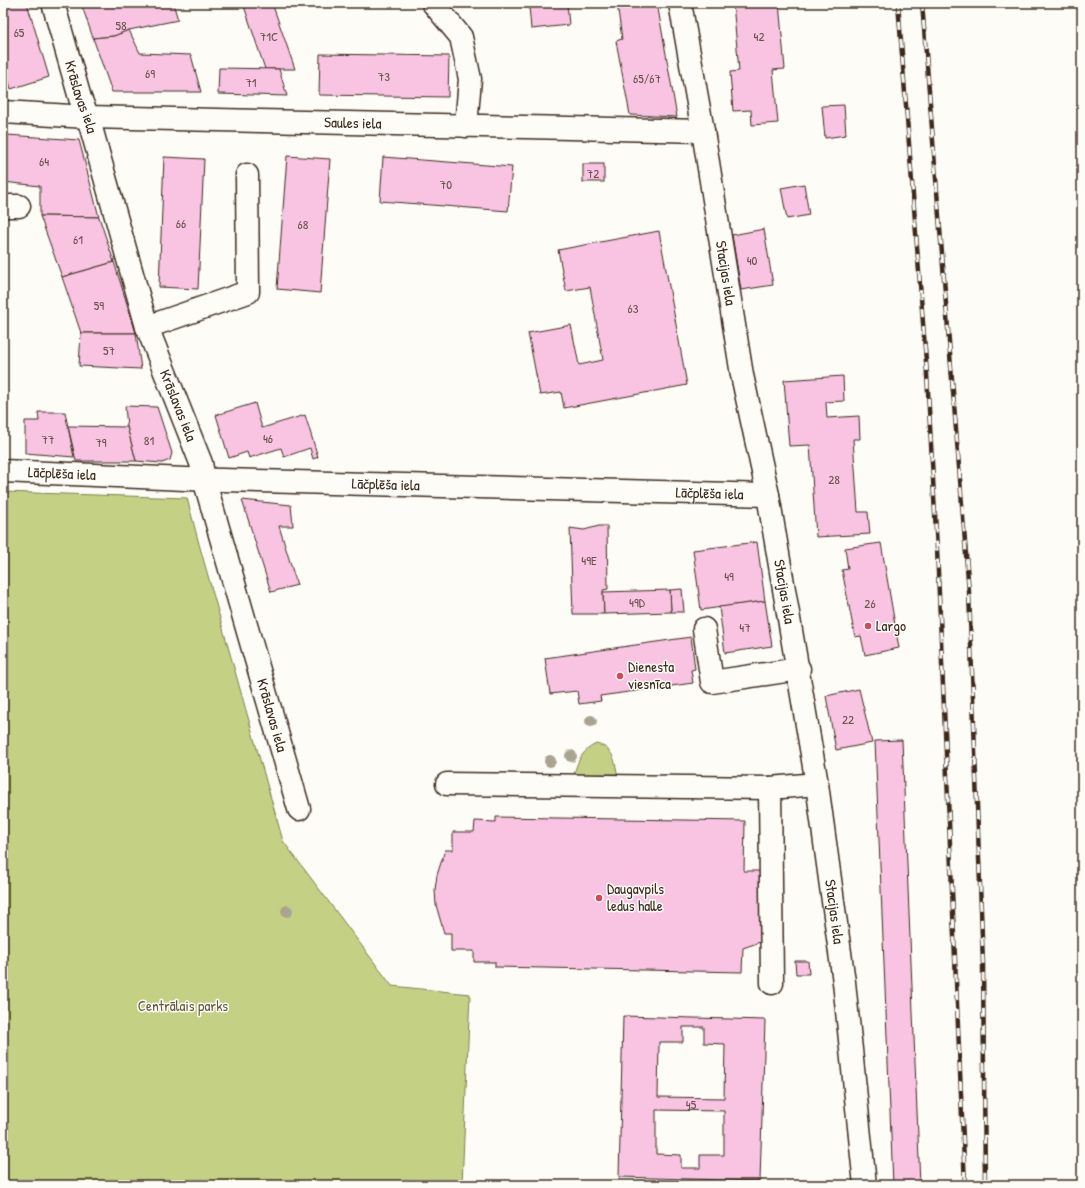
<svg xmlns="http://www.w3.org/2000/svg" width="1085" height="1188" viewBox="0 0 1085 1188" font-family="'Patrick Hand',sans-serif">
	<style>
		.green { fill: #c4d185; stroke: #807e52 }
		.building { fill: #f8c4e1; stroke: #3b2a1e; fill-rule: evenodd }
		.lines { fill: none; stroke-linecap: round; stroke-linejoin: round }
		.minor-casing { stroke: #3b2a1e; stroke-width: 25 }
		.minor { stroke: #fdfcf7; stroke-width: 22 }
		.rail-casing { stroke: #3b2a1e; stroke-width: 4.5 }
		.rail { stroke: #fdfcf7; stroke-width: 3; stroke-dasharray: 9; stroke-linecap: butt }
		.tree { fill: #a9a491 }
		.poi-dot { fill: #d1495b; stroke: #fdfcf7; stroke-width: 1.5 }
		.labels { text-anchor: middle; stroke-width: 3; stroke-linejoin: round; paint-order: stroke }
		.number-label { font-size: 13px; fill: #6a504f }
		.street-label { font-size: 15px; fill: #3b2a1e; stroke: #fdfcf7 }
		.poi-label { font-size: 15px; fill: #3b2a1e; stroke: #fdfcf7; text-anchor: start }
		.park-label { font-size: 15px; fill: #645c3d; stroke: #fdfcf7 }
	</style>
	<rect width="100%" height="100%" fill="#fdfcf7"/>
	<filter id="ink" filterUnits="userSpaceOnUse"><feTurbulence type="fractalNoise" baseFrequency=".025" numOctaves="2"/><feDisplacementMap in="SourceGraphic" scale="8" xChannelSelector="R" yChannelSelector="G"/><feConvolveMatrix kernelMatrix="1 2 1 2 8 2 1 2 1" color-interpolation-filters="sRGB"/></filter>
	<g filter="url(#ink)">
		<g class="green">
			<polygon points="3,492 187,498 199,544 283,841 392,986 470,994 462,1185 3,1185"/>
			<path d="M596,744c16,3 19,15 21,30l-43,1c3,-14 9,-25 22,-31z"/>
		</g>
		<g class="building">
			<polygon points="3,3 27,3 49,77 11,89 3,61"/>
			<polygon points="81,3 123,3 124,6 134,3 173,3 178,20 129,30 114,36 93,38"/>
			<polygon points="243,3 272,3 295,69 265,69"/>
			<polygon points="487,3 525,3 525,4 487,6"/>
			<polygon points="567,3 569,25 531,29 529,6"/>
			<polygon points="617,3 657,3 677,117 630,115 616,41 622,39"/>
			<polygon points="733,3 779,3 785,69 773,70 778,123 752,125 751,110 733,111 730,72 739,71"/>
			<polygon points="129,30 140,53 191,55 201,92 112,92 93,38 114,36"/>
			<polygon points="320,54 449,56 448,97 319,95"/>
			<polygon points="219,68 279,69 287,96 218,94"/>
			<polygon points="844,105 846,135 825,138 822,106"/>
			<polygon points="7,135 79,140 99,217 40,216 40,186 3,182 5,139"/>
			<polygon points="3,139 5,139 3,187"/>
			<polygon points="287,156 330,159 320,293 277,289"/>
			<polygon points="164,157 204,159 198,289 159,287"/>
			<polygon points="383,157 512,167 508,211 380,201"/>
			<rect x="583" y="164" width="21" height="18"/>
			<polygon points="804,184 809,215 787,219 781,188"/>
			<polygon points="40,216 99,217 114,262 62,277"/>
			<polygon points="764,229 773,285 741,290 732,235"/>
			<polygon points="659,231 687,385 564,408 561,392 540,395 528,333 571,325 579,365 603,360 590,287 566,291 558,250"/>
			<polygon points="114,262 136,333 81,333 62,277"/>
			<polygon points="81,333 136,333 141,369 79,366"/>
			<polygon points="843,376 844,401 826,402 827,418 859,416 860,439 853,439 858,512 868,512 870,534 816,537 810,445 789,446 784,380"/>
			<polygon points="255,403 262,428 305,415 318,457 313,459 310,448 284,457 281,448 249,458 247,452 229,458 216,415"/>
			<polygon points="125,406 157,407 172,453 170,460 162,463 136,461 127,427"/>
			<polygon points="38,412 65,412 74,457 25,453 25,421 39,421"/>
			<polygon points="68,426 127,427 136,461 76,461"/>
			<polygon points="242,500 291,505 293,526 279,526 297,585 271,592"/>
			<polygon points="599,526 607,526 608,589 603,590 604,614 573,614 570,528 584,530"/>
			<polygon points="757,542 765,601 701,610 693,550"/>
			<polygon points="881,543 899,648 865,655 861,636 855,637 842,570 848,569 845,548"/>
			<polygon points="682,589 684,612 671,612 670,590"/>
			<polygon points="670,590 671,612 604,614 603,592"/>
			<polygon points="765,601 772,646 725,653 719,607"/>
			<polygon points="691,637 695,669 691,670 693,683 600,696 601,701 579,704 577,691 550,694 545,658"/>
			<polygon points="859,689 872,743 836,750 826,696"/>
			<polygon points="902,740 920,1185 893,1185 875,741"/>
			<polygon points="496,817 745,821 744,871 763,871 763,941 743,948 742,972 495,967 495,962 474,962 474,951 451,951 451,933 444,933 436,905 435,890 437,875 445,850 453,850 453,832 474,832 475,821 496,822"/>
			<polygon points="795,961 808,961 809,974 796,974"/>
			<path d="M623,1016l142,4 -5,161 -141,-4zM683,1027h21v16l21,1 -1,54 -66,-1 1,-55h24zM656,1110l68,1v44h-24v13h-19v-13l-25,-1z"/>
		</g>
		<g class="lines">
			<defs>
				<g id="minor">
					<path id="s1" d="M53,3l27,95 8,19 59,210 54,136 3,16 95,330"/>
					<polyline points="433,3 461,37 470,79 466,126"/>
					<path id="s2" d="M680,3l23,128 39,244 26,120 49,289 27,198 21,203"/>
					<path id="s3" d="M3,112l85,5 615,14"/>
					<polyline points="3,206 19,206"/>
					<polyline points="147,327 248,292 247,175"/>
					<path id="s4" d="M3,471l182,8 583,16"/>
					<polyline points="704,629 712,682 799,669"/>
					<polyline points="447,784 770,788 817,784"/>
					<polyline points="770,788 772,983"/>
				</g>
			</defs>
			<use href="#minor" class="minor-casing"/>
			<use href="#minor" class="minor"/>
			<defs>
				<g id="rail">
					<polyline points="898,3 927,374 937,549 965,1185"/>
					<polyline points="922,3 969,592 983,963 985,1185"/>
				</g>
			</defs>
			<use href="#rail" class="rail-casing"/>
			<use href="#rail" class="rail"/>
		</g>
		<g class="tree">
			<circle cx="591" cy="721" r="6"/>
			<circle cx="571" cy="756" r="6"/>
			<circle cx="550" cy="761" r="6"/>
			<circle cx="287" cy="911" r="6"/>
		</g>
	</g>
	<g class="poi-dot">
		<circle cx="868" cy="626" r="4"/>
		<circle cx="620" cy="676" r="4"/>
		<circle cx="599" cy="898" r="4"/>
	</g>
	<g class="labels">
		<g class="number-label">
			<text x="121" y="30">58</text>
			<text x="19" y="37">65</text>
			<text x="269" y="41">71C</text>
			<text x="759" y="41">42</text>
			<text x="150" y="78">69</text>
			<text x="384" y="81">73</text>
			<text x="647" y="83">65/67</text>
			<text x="251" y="87">71</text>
			<text x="44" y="166">64</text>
			<text x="593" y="178">72</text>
			<text x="446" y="189">70</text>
			<text x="181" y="228">66</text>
			<text x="303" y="229">68</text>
			<text x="78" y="244">61</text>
			<text x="752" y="265">40</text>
			<text x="99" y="310">59</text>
			<text x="633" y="313">63</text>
			<text x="109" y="355">57</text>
			<text x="268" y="443">46</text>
			<text x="48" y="444">77</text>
			<text x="149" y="445">81</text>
			<text x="101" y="447">79</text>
			<text x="834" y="484">28</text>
			<text x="589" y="565">49E</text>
			<text x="729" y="581">49</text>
			<text x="637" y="607">49D</text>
			<text x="870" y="608">26</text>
			<text x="745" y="632">47</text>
			<text x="848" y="724">22</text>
			<text x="691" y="1109">45</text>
		</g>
		<g class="street-label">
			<text dy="5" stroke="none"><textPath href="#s1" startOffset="98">Krāslavas iela</textPath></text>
			<text dy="5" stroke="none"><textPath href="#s3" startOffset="350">Saules iela</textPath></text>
			<text dy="5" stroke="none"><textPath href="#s2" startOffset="274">Stacijas iela</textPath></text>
			<text dy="5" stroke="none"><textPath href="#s1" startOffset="422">Krāslavas iela</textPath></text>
			<text dy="5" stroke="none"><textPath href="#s4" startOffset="59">Lāčplēša iela</textPath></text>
			<text dy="5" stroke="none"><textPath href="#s4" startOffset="383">Lāčplēša iela</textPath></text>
			<text dy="5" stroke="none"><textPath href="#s4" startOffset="707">Lāčplēša iela</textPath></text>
			<text dy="5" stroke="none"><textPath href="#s2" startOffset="598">Stacijas iela</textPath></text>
			<text dy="5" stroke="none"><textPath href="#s1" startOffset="746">Krāslavas iela</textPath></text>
			<text dy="5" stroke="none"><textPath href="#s2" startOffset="922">Stacijas iela</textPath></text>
		</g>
		<g class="poi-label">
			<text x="876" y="631">Largo</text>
			<text x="628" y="672">Dienesta<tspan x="628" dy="17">viesnīca</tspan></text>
			<text x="607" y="894">Daugavpils<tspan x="607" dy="17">ledus halle</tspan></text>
		</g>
		<g class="park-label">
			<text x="183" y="1011">Centrālais parks</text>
		</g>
	</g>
	<rect width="1085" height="1188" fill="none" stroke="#fdfcf7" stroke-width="16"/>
	<rect x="8" y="8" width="1069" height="1172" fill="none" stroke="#3b2a1e" stroke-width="1.5" filter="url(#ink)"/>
</svg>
